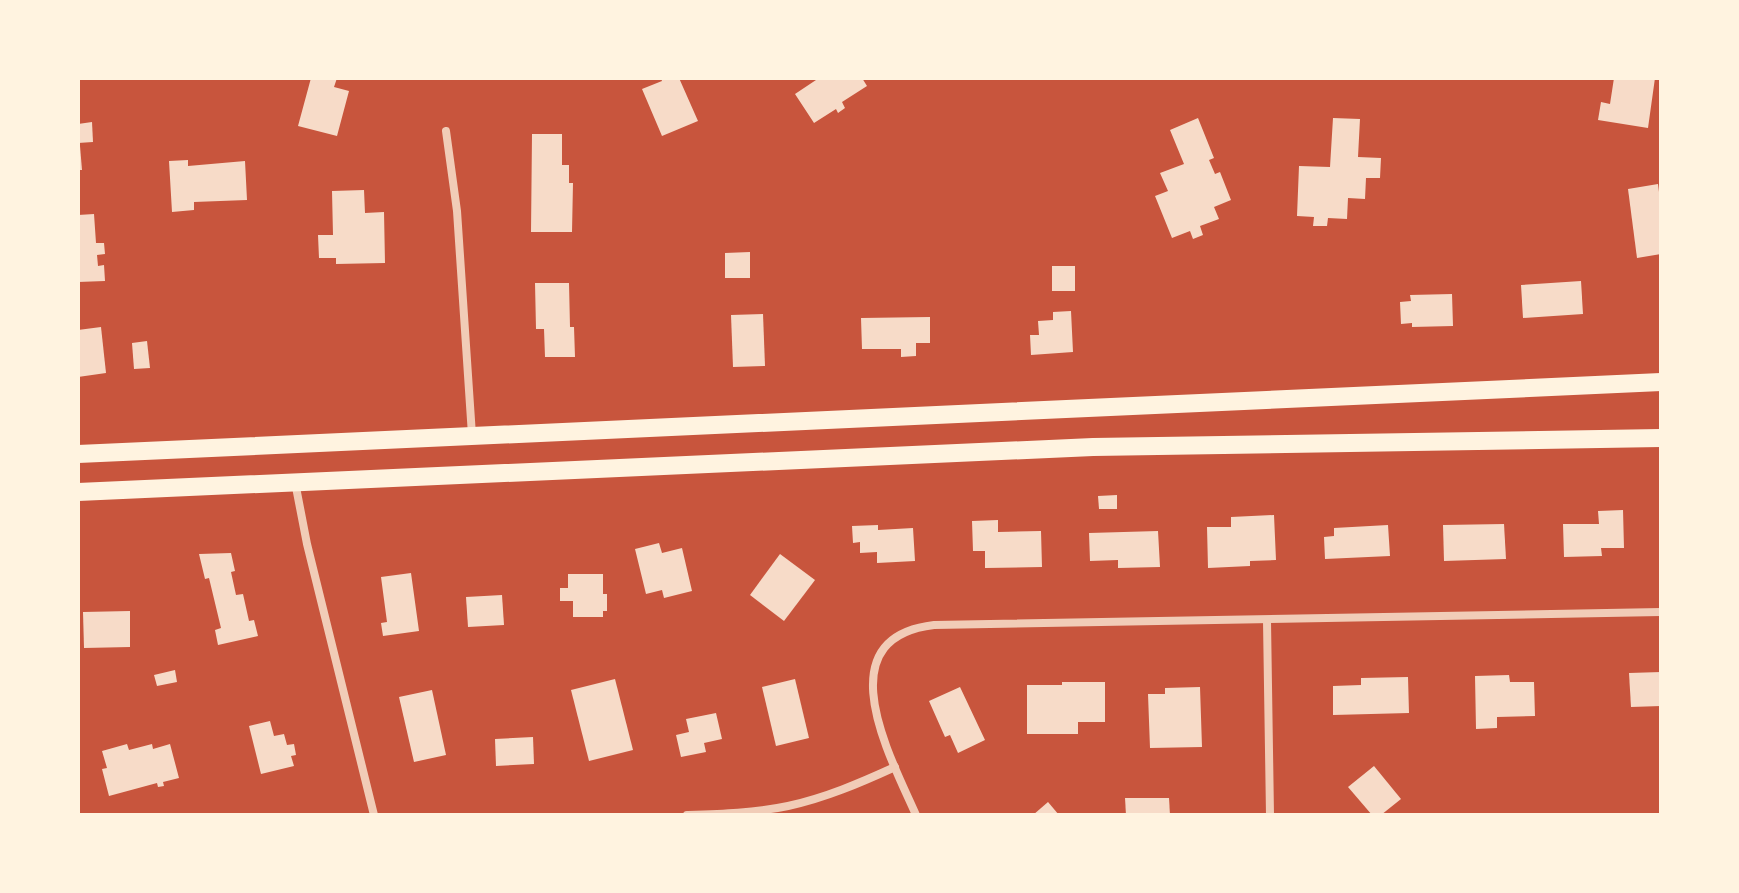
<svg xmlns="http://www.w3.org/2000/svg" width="1739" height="893" viewBox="0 0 1739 893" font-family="'Nunito Sans',sans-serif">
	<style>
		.building { fill: #f7dbc8 }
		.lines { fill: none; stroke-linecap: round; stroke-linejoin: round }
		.minor { stroke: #f1ccb7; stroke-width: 8 }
		.trunk { stroke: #fff3e0; stroke-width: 18 }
	</style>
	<rect width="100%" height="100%" fill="#c8553d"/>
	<g class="building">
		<polygon points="311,78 337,78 334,87 349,91 337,136 298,126"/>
		<polygon points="661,78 679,78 698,121 662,136 642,89 662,81"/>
		<polygon points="819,78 862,78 867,86 842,102 845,108 838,113 836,109 814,123 795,94"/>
		<polygon points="1614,78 1655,78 1648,128 1598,120 1601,102 1610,104"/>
		<polygon points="1198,118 1214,158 1209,160 1215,174 1220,172 1231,200 1214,207 1219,219 1200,226 1203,235 1193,239 1190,231 1172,238 1155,196 1168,191 1160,173 1184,164 1170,130"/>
		<polygon points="1333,118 1360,119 1358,157 1381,158 1380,178 1366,178 1365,199 1348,198 1347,219 1328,218 1327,226 1313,226 1314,217 1297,216 1299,166 1330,167"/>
		<polygon points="92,122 93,142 78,143 78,124"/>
		<polygon points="532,134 562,134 562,165 569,165 569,183 573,183 572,232 531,232"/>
		<polygon points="78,146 80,146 82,170 78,170"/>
		<polygon points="188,160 188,166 245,161 247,200 194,202 194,210 172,212 169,161"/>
		<polygon points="1658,184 1661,208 1661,254 1637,258 1628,189"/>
		<polygon points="364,190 365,213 384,212 385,263 336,264 336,258 319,258 318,235 333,235 332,191"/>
		<polygon points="94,214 96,243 104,243 105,254 97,255 98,266 104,265 105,281 78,282 78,215"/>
		<polygon points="750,252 750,278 725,278 725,253"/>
		<rect x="1052" y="266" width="23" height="25"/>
		<polygon points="1581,281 1583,314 1523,318 1521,285"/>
		<polygon points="535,283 569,283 570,327 574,327 575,357 545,357 544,329 536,329"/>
		<polygon points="1452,294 1453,326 1412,327 1412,323 1401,324 1400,302 1411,301 1410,295"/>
		<polygon points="1071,311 1073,352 1031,355 1030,335 1039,335 1038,321 1053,320 1053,312"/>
		<polygon points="763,314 765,366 733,367 731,315"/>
		<polygon points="930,317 930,343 916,343 916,356 901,357 901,349 862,349 861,318"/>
		<polygon points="101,327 106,373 78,377 78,330"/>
		<polygon points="147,341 150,368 134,369 132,343"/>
		<polygon points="1117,495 1117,509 1099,509 1098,496"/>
		<polygon points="1623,510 1624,548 1601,548 1602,556 1564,557 1563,524 1599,524 1598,511"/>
		<polygon points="1274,515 1276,560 1250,561 1250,566 1208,568 1207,527 1231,527 1231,517"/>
		<polygon points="998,520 998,532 1041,531 1042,567 985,568 985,551 973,551 972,521"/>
		<polygon points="1504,524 1506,559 1444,561 1443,525"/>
		<polygon points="878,525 878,530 913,528 915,561 877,563 877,552 860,553 860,542 853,543 852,526"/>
		<polygon points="1388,525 1390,556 1325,559 1324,537 1334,536 1334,528"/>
		<polygon points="1158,531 1160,567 1118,568 1118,560 1090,561 1089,533"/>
		<polygon points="659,543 662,553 682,548 692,591 664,598 662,590 646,594 635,549"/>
		<polygon points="231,553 235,571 231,572 236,595 243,594 249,621 254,620 258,636 218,645 215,630 221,628 209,578 205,579 199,554"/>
		<polygon points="780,554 815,580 784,621 750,595"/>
		<polygon points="411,573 419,631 383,636 381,623 387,622 381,577"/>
		<polygon points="568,574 603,574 603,594 607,594 607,611 603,611 603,617 573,617 573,601 560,601 560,588 568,588"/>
		<polygon points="502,595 504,625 468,627 466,597"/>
		<polygon points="130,611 130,647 84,648 83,612"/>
		<polygon points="175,670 177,682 157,686 154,675"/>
		<polygon points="1661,672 1661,706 1631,707 1629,673"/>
		<polygon points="1509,675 1510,682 1534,682 1535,716 1497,717 1497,728 1476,729 1475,676"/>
		<polygon points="1408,677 1409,713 1333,715 1333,686 1361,685 1361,678"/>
		<polygon points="615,679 633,750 589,761 571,690"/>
		<polygon points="795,679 809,738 776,746 762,687"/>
		<polygon points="1062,682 1105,682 1105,722 1078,722 1078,734 1027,734 1027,685 1062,685"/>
		<polygon points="960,687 985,740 958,753 950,735 945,737 929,701"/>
		<polygon points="1200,687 1202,747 1150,748 1148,694 1165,694 1165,688"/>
		<polygon points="432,690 446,755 414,762 399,697"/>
		<polygon points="716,713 722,739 704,743 706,752 681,757 676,735 689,732 686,719"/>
		<polygon points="270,721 274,736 284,734 287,745 294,744 296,755 291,756 294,766 261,774 249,726"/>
		<polygon points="533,737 534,764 496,766 495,739"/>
		<polygon points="127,744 129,750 152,744 153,749 170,744 179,778 163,782 164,786 158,787 157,783 109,796 102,769 107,768 102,751"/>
		<polygon points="1374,766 1401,799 1381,815 1372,815 1348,787"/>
		<polygon points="1125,798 1169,798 1170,815 1126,815"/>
		<polygon points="1048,802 1059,815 1033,815"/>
	</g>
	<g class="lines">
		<g class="minor">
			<polyline points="446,131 457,211 472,435"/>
			<polyline points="295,482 307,544 374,815"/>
			<polyline points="1267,621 1270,815"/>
			<path d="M687,815c33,-1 68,-2 101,-9 37,-8 72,-23 107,-39"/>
			<path d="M916,815c-26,-59 -91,-177 18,-190l727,-13"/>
		</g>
		<g class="trunk">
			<polyline points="78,454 1661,382"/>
			<polyline points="78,492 1093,447 1661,438"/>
		</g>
	</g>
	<rect width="1739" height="893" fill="none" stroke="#fff3e0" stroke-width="160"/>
</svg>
